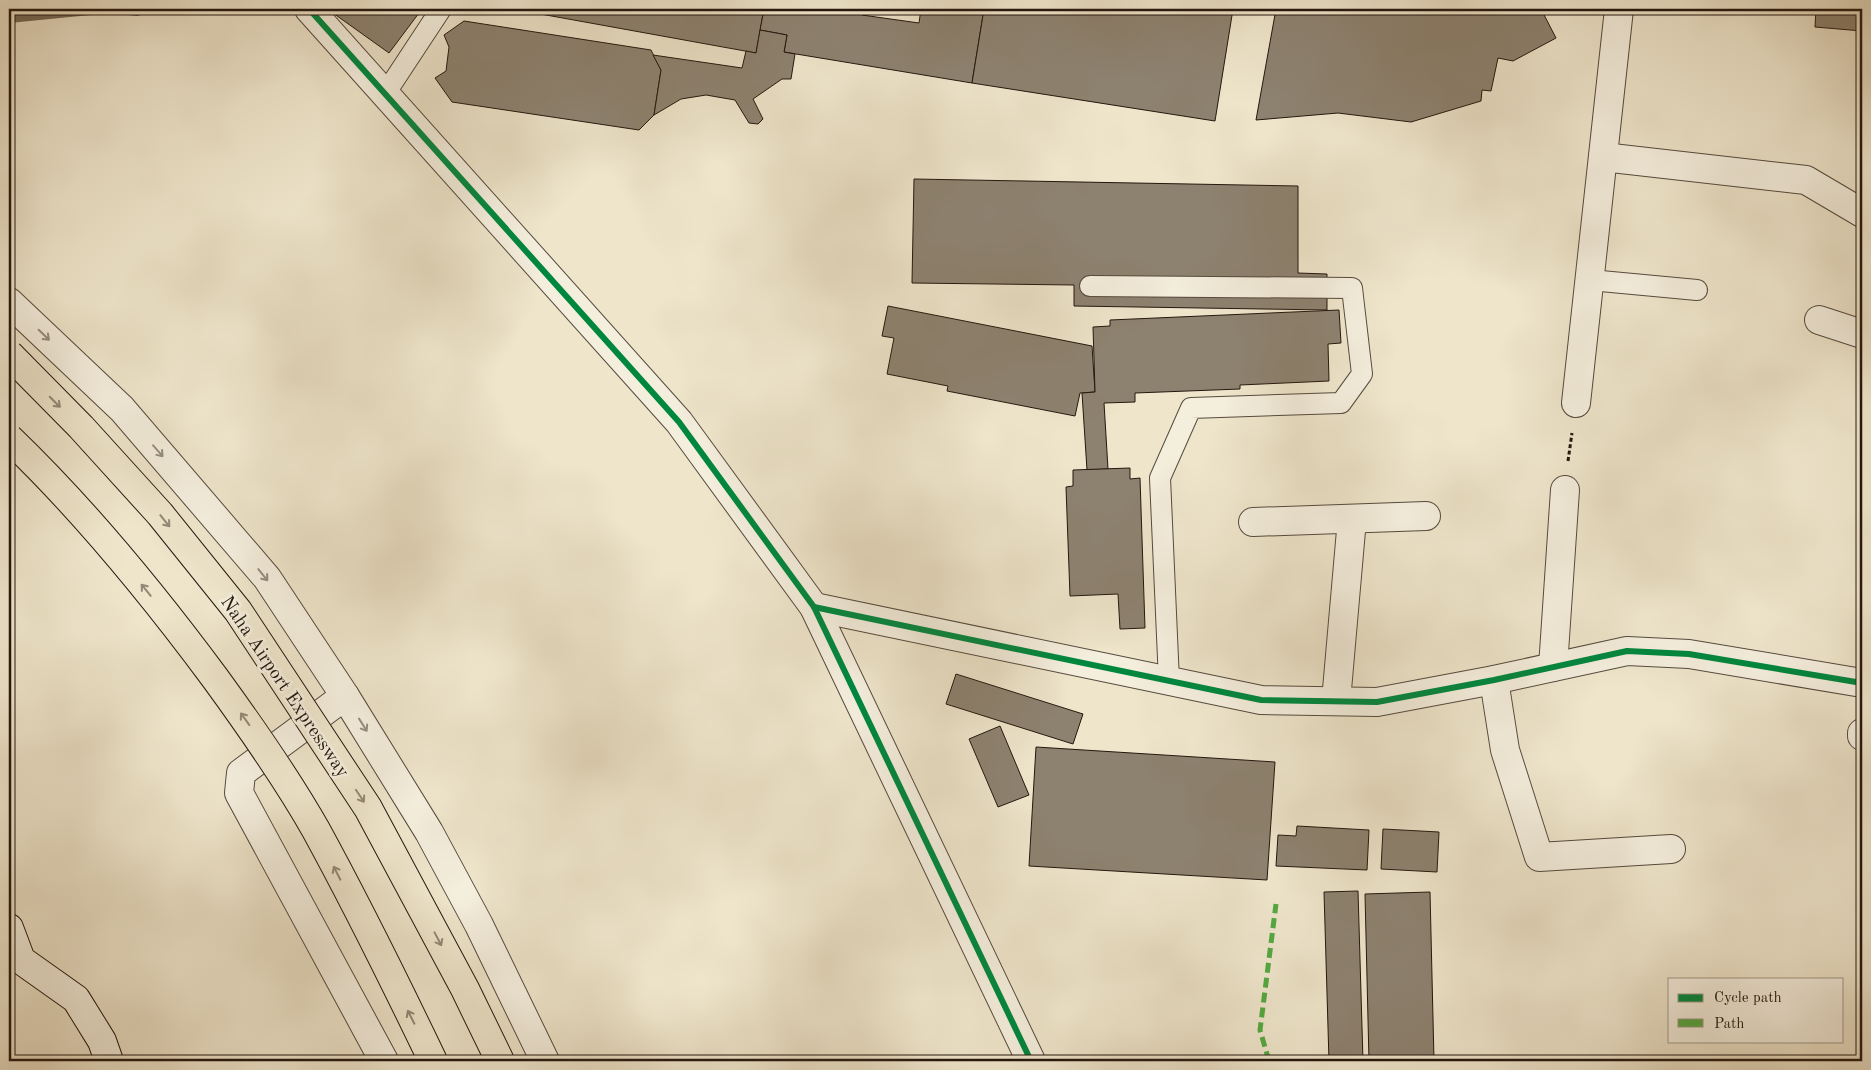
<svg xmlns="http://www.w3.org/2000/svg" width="1871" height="1070" viewBox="0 0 1871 1070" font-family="'Old Standard TT',serif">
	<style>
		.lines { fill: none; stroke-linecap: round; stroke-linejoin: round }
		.stream { stroke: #746959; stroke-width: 10 }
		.building { fill: #8d8270; stroke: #24170e }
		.lane-casing { stroke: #564a3d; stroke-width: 22 }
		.street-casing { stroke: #564a3d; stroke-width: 30 }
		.secondary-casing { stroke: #24170e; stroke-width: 30 }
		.path { stroke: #24170e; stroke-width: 3; stroke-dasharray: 4 2.5; stroke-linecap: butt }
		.lane { stroke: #f4eedd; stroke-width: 20 }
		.street { stroke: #f4eedd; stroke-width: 28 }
		.secondary { stroke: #f4eedd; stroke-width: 28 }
		.highway-bridge-casing { stroke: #24170e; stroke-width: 30; stroke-linecap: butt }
		.highway-bridge { stroke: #eee5cb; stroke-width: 28 }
		.quiet { stroke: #53a941; stroke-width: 5; stroke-dasharray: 10 5; stroke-linecap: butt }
		.cycleway-casing { stroke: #f4eedd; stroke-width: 9 }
		.cycleway { stroke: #00873e; stroke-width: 6 }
		.oneway { stroke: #968d80 }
		.oneway2 { stroke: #938876 }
		.labels { text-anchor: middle; stroke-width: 5; stroke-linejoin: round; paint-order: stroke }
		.street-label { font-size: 19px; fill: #24170e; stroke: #f4eedd }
	</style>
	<rect width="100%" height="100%" fill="#eee5cb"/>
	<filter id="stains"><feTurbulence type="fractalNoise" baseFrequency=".004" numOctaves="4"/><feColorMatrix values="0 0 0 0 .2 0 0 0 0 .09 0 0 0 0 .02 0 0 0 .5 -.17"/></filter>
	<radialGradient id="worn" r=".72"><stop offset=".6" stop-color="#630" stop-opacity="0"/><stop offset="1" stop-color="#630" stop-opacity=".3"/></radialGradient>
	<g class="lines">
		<g class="stream">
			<polyline points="121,9 137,11"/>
			<polyline points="9,18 100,9"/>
		</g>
	</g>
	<g class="building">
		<polygon points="336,9 422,9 389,53 333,13"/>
		<polygon points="513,9 764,9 756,53"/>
		<polygon points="764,9 863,9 862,15 919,23 921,9 984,9 972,83 784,52 787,35 760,30"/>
		<polygon points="984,9 1233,9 1215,121 972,83"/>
		<polygon points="1276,9 1541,9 1556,38 1513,61 1498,58 1491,91 1482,90 1481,101 1411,122 1338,113 1256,120"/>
		<polygon points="1816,9 1862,9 1862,31 1815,27"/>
		<polygon points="464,21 651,50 661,70 654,115 639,130 452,102 435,78 446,71 449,47 444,35"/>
		<polygon points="760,30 787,35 784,52 795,54 791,79 782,79 753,99 763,119 758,124 749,123 735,100 706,95 681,99 654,115 661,70 653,55 742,68 746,51 756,53"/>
		<polygon points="914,179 1298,186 1298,273 1327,274 1327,310 1074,306 1074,285 912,283"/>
		<polygon points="888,306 1092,346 1095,392 1080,393 1075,416 947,391 948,386 887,374 894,338 882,336"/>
		<polygon points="1339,310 1341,343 1328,344 1329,381 1240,385 1240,389 1135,393 1135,402 1104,403 1108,469 1087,470 1082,393 1095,392 1093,327 1110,326 1110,320"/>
		<polygon points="1130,468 1130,479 1140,478 1145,628 1120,629 1118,594 1070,596 1066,487 1073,486 1073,470"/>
		<polygon points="956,674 1083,714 1073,744 946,704"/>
		<polygon points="1000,726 1029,795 998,807 969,739"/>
		<polygon points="1036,747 1275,762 1267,880 1029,866"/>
		<polygon points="1297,826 1369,830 1367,870 1276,866 1278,835 1296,836"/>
		<polygon points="1383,829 1439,832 1437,872 1381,869"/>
		<polygon points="1358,891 1363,1061 1329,1061 1324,892"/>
		<polygon points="1430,892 1434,1061 1369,1061 1365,894"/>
	</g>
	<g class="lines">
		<defs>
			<g id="lane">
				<polyline points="385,94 441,9"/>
				<polyline points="1590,280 1697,290"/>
				<polyline points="1090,286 1352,288 1362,374 1341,403 1191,408 1160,478 1169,681"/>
			</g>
			<g id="street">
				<polyline points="309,9 679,422 814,607 1031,1061"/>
				<polyline points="1603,157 1806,180 1862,213"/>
				<polyline points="9,302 122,409 267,578 345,696 429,832 479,925 545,1061"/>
				<polyline points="1819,320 1862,334"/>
				<polyline points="1576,403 1619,9"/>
				<polyline points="1253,522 1426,516"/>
				<polyline points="814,607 1261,700 1377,702 1494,680 1627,651 1689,654 1862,683"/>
				<polyline points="1553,667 1565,490"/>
				<polyline points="1494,680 1505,750 1539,857 1671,849"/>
				<polyline points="345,696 241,773 239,793 384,1061"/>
				<polyline points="1336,701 1352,519"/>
				<polyline points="1862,733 1862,736"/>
			</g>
			<polyline id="secondary" points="9,928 21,960 76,999 102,1041 109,1061"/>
		</defs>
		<use href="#lane" class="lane-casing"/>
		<use href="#street" class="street-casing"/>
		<use href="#secondary" class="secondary-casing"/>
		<polyline class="path" points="1568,461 1572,433"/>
		<use href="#lane" class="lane"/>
		<use href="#street" class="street"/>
		<use href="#secondary" class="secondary"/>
		<defs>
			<g id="highway-bridge">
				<polyline points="9,354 81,427 160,514 238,611 368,808 465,989 500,1061"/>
				<path d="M9,438c76,73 143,155 206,240 35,48 71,99 101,152 41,75 80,154 117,231"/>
			</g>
		</defs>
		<use href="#highway-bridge" class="highway-bridge-casing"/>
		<use href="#highway-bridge" class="highway-bridge"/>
		<polyline class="quiet" points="1269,1061 1260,1030 1276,904"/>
		<defs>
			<g id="cycleway">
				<polyline points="309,9 679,422 814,607 1031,1061"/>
				<polyline points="814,607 1261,700 1377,702 1494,680 1627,651 1689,654 1862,683"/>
			</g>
		</defs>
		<use href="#cycleway" class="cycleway-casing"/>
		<use href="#cycleway" class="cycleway"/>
	</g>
	<defs><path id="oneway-shaft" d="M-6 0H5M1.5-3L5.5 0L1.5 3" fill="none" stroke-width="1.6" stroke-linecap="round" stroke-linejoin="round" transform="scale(1.25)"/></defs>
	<g class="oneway">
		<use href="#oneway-shaft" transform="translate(44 335) rotate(44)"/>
		<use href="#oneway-shaft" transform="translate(158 451) rotate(49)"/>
		<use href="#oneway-shaft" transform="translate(263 575) rotate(51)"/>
		<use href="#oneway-shaft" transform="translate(363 725) rotate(58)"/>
	</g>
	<g class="oneway2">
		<use href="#oneway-shaft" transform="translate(55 402) rotate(45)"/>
		<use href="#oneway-shaft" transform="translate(165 521) rotate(51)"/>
		<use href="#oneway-shaft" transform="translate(146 590) rotate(-129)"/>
		<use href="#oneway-shaft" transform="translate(245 719) rotate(-126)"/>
		<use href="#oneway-shaft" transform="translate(360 796) rotate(56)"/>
		<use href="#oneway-shaft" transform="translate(337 873) rotate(-117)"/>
		<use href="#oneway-shaft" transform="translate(438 939) rotate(62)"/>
		<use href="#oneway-shaft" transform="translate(411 1017) rotate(-117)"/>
	</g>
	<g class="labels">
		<g class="street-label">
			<text transform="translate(286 686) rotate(56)" y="7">Naha Airport Expressway</text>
		</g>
	</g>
	<rect width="1871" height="1070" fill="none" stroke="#eee5cb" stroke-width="30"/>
	<rect x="10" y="10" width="1851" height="1050" fill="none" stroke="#24170e" stroke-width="2.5"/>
	<rect x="15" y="15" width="1841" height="1040" fill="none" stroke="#24170e"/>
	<rect x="1668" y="978" width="175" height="65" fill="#f4eedd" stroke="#a1988a"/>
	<rect x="1678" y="994" width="25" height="8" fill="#00873e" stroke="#a1988a"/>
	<text x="1714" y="1002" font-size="15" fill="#24170e">Cycle path</text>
	<rect x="1678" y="1019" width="25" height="8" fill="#53a941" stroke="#a1988a"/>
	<text x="1714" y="1028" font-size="15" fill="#24170e">Path</text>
	<rect width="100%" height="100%" filter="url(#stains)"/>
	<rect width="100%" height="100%" fill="url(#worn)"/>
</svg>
